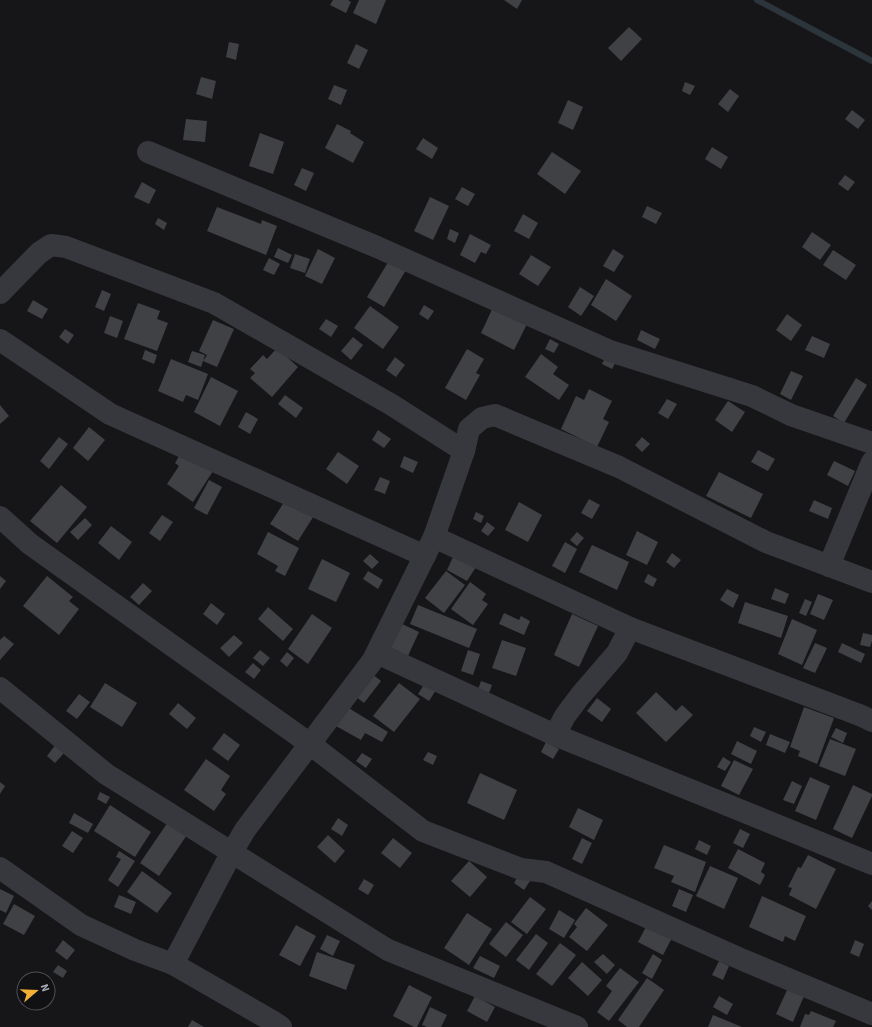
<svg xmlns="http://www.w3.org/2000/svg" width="872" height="1027" viewBox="0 0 872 1027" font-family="'Source Sans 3',sans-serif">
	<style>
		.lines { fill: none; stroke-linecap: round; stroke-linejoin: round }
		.stream { stroke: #2c353c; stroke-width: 6 }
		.building { fill: #404145 }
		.minor { stroke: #37383d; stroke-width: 22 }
	</style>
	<rect width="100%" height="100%" fill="#161618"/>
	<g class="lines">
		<polyline class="stream" points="757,0 872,61"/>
	</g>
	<g class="building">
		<polygon points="333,0 348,0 351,2 346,13 330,5"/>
		<polygon points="359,0 386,0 376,24 353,13"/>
		<polygon points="504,0 522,0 517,9"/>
		<polygon points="629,27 642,39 621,61 608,48"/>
		<polygon points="229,42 239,44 236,60 226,57"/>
		<polygon points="356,44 368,50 359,69 347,63"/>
		<polygon points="201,77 216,81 212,99 196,94"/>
		<polygon points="685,82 695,86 690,95 682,91"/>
		<polygon points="334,85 347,90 341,105 328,99"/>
		<polygon points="730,89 739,96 728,112 718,104"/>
		<polygon points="568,100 583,107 573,130 558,123"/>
		<polygon points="852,110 865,120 858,129 845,119"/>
		<polygon points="186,119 207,121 205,142 183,140"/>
		<polygon points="337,124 351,131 350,133 364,142 353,163 325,148"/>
		<polygon points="260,133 284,142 273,174 249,166"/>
		<polygon points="423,138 438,148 432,159 416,149"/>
		<polygon points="712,147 728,157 721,169 705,159"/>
		<polygon points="552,152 581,171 565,194 537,174"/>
		<polygon points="302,168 314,173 306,191 294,185"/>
		<polygon points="845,175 855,182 848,191 838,184"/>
		<polygon points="142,182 156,190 149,204 134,197"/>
		<polygon points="462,187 475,194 468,206 455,199"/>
		<polygon points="430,197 449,206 433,240 414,231"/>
		<polygon points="647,206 662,213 656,224 642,217"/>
		<polygon points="217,207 261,224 262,220 277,226 266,255 207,231"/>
		<polygon points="523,214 538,223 529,239 514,231"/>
		<polygon points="158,218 167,223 164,230 155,224"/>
		<polygon points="450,229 459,233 455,243 447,239"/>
		<polygon points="812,232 831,245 820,260 802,247"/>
		<polygon points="470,234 491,245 486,254 481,252 475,263 460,255"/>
		<polygon points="278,248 292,255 288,263 274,257"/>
		<polygon points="318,249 335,258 322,284 305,276"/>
		<polygon points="613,249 624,256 614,272 603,266"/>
		<polygon points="833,250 856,265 846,280 823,265"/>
		<polygon points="295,254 310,259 305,273 290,268"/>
		<polygon points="531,255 551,267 538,286 519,274"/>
		<polygon points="269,258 280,264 274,275 263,270"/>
		<polygon points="390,259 406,270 384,307 367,297"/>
		<polygon points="606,279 632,296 616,321 591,305"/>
		<polygon points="580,287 594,296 581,316 568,307"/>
		<polygon points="102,290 111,294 104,311 95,307"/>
		<polygon points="33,300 48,309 42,319 27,311"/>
		<polygon points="138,303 160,311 157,319 168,323 157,351 124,339"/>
		<polygon points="495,303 529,320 514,350 481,333"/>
		<polygon points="424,305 434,311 428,320 419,314"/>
		<polygon points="370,306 399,327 383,349 354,328"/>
		<polygon points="787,314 802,325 791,341 776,330"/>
		<polygon points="110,316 123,321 117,338 104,333"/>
		<polygon points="326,319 338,326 331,337 319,329"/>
		<polygon points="213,320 234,329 217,367 203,361 201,367 188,362 192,351 205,355 203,361 207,355 199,351"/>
		<polygon points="65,329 74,335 68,344 59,337"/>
		<polygon points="641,330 660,339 655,349 637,340"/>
		<polygon points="812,336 830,344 824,358 805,350"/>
		<polygon points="353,337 363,345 351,360 341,351"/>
		<polygon points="550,339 559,344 554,353 545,349"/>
		<polygon points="277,348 298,367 272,397 250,378 255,373 250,369 263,355 267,359"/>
		<polygon points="467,349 484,359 476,373 480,375 466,400 445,388"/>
		<polygon points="145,350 157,355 154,364 142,359"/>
		<polygon points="608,352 618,358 612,369 602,364"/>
		<polygon points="541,354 558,367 553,374 569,385 559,400 525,377"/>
		<polygon points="395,357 405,365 396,377 386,370"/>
		<polygon points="171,359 208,374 198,400 186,395 183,402 158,391"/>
		<polygon points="791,371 803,376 791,400 780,394"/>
		<polygon points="211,377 238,391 220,426 194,412"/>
		<polygon points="856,378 867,385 844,423 833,416"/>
		<polygon points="589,389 612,401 603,419 609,422 597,447 561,429 576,396 584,400"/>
		<polygon points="285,395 303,408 296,418 278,404"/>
		<polygon points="667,399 677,404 668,419 658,413"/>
		<polygon points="728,401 745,412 732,432 715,420"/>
		<polygon points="0,405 9,416 0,424"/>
		<polygon points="246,412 258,419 250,434 238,427"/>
		<polygon points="89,427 105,440 88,461 73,448"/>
		<polygon points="378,430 391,439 384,448 372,440"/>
		<polygon points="59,437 68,444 49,469 40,461"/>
		<polygon points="642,437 650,444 642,452 635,445"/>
		<polygon points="184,448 215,468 193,502 167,484 179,466 175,463"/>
		<polygon points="758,450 775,459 768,471 751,462"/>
		<polygon points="338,452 359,466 347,484 326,469"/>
		<polygon points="404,456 418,462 413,473 400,467"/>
		<polygon points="834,461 855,471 848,486 827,475"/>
		<polygon points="719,472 763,494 751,518 706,496"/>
		<polygon points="380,477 390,481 385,494 374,490"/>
		<polygon points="209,480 222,487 207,515 194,508"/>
		<polygon points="61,485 87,507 57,543 30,521"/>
		<polygon points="288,496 315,514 298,541 270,524"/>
		<polygon points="589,499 600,505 592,519 581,513"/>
		<polygon points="814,500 832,508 828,519 809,511"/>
		<polygon points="519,502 542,515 528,542 505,530"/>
		<polygon points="476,512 484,516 481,523 473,519"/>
		<polygon points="162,515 173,522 160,541 149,533"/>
		<polygon points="85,518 92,525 78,540 70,532"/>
		<polygon points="487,522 495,528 488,536 481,531"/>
		<polygon points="111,526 132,542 119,560 98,543"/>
		<polygon points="637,531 658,542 647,565 626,555"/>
		<polygon points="268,532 299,548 285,576 275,571 278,566 257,554"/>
		<polygon points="577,532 584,538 577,546 570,540"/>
		<polygon points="565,542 577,549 565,573 552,566"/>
		<polygon points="592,545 629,562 617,590 579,572"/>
		<polygon points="672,553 681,560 674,568 666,562"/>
		<polygon points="370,554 379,562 372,569 363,561"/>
		<polygon points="453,557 476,567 467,581 447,570"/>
		<polygon points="322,559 350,573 336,602 308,589"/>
		<polygon points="368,571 383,580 378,589 363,579"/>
		<polygon points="446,571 465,585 444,613 425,598"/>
		<polygon points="648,574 657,579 653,587 644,582"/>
		<polygon points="0,576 6,581 0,589"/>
		<polygon points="47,576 73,597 69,601 79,609 59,635 23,606"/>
		<polygon points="470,582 486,594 482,600 488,604 473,625 451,609"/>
		<polygon points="143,583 152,591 139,605 130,597"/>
		<polygon points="775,588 789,594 785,604 771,599"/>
		<polygon points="727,589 739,595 733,608 720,600"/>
		<polygon points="818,594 833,600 824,620 810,614"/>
		<polygon points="805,599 812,602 806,616 799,613"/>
		<polygon points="745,602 788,616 781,638 738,623"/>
		<polygon points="211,603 225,614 217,625 203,614"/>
		<polygon points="418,605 477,629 469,648 410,624"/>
		<polygon points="268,607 293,629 283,641 258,619"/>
		<polygon points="504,613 519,620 521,616 530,621 524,635 499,624"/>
		<polygon points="312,614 332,628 308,664 288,649"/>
		<polygon points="572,614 598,626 579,667 554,655"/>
		<polygon points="792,619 817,630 802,665 778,654"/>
		<polygon points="400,623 419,632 407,658 387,648"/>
		<polygon points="863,633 872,635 872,641 870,647 860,645"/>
		<polygon points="234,635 243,643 229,657 220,648"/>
		<polygon points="4,636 14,644 0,660 0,640"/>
		<polygon points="502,640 526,648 516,676 492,668"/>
		<polygon points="815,643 827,648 815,673 803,668"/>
		<polygon points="842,643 865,654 861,663 838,652"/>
		<polygon points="260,650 270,658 263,666 253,658"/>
		<polygon points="468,650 480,654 473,675 461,671"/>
		<polygon points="287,652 294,658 287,667 280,661"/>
		<polygon points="253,663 261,670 254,679 245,672"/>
		<polygon points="367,670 381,681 364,703 351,693"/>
		<polygon points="481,681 492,685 488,696 477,692"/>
		<polygon points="105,683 137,703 122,727 90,707"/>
		<polygon points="399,683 420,699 394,732 373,716"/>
		<polygon points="425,683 436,690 429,701 418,694"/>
		<polygon points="656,692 676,711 682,705 693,715 666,742 636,713"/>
		<polygon points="79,694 90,702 77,719 66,711"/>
		<polygon points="597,698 611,709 602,722 587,711"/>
		<polygon points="178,703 196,718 187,729 169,714"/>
		<polygon points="347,707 388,732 382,742 365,733 361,740 336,726"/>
		<polygon points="804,707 834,718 817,764 798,756 800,751 790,747"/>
		<polygon points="754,727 766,732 761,742 750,736"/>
		<polygon points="836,728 847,733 843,743 831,737"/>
		<polygon points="224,733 240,745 228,761 212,749"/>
		<polygon points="770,734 790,742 785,753 766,745"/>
		<polygon points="830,739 856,749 845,776 819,766"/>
		<polygon points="737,741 757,751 751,764 731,754"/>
		<polygon points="546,742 559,749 553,759 541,752"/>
		<polygon points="56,744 65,752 55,763 47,756"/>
		<polygon points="428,752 437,756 433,765 423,760"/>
		<polygon points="362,753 372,759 366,768 356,761"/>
		<polygon points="723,757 731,762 725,771 717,767"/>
		<polygon points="206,759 230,776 221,790 226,794 214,811 184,790"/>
		<polygon points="734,760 753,769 739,795 721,786"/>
		<polygon points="480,773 517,790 504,820 467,803"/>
		<polygon points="810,777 830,786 816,820 795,811"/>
		<polygon points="792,781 802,786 794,804 783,800"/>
		<polygon points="0,782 5,786 0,794"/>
		<polygon points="853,785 872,794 872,796 852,838 833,829"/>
		<polygon points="100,792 110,797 106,804 97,799"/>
		<polygon points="110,805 151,832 135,857 94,831"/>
		<polygon points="578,808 603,820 594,840 569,827"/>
		<polygon points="74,813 93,824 88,833 69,823"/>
		<polygon points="338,818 348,825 342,836 331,829"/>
		<polygon points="168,822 187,835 159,876 140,863"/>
		<polygon points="740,829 750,834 743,848 733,843"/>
		<polygon points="72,831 83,838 73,853 62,846"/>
		<polygon points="328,835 345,851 335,863 317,847"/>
		<polygon points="393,838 412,853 400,868 381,853"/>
		<polygon points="582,838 592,843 582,864 572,859"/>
		<polygon points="699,840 711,846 707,855 695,849"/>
		<polygon points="664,845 706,862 695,892 671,882 674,876 654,868"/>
		<polygon points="738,849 765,863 761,872 765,875 760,885 728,868"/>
		<polygon points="119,851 135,861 118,887 108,880 121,859 116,857"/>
		<polygon points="808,855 836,869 816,909 789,895 792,888 788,887 798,867 801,868"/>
		<polygon points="469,861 487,877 470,897 451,881"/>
		<polygon points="710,866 738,878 724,909 696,896"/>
		<polygon points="523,868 534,875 524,890 514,883"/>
		<polygon points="142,871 172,893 157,913 127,892"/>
		<polygon points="364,879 374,885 368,895 358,889"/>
		<polygon points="0,889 14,896 6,913 0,910"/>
		<polygon points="679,889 693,895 686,912 672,906"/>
		<polygon points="119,895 136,902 131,914 114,907"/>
		<polygon points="762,896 806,916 795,941 785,936 783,942 749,927"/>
		<polygon points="530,897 546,909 527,934 511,922"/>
		<polygon points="872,901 872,910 868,906"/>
		<polygon points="14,904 35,916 24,935 3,924"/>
		<polygon points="586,908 608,925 587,951 569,937 577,927 574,924"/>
		<polygon points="559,910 575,920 564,938 549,929"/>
		<polygon points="467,913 492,929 469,965 444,948"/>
		<polygon points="506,922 523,935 506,957 489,944"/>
		<polygon points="648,923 673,936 663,955 638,942"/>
		<polygon points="296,925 316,936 300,966 279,955"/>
		<polygon points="536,934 548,943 529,970 516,960"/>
		<polygon points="327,935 340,941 333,956 320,949"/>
		<polygon points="63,940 75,950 67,960 55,951"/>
		<polygon points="855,940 864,944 859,957 850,953"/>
		<polygon points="560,943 576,955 552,986 536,974"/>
		<polygon points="317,952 355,965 346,990 309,976"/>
		<polygon points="603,954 615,965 607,974 594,962"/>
		<polygon points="653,954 662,960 652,979 642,973"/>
		<polygon points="480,956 500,966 494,978 473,968"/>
		<polygon points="719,961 729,966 723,980 712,975"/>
		<polygon points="582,962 602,980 588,996 568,978"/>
		<polygon points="58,965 67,971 63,978 53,972"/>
		<polygon points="620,968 639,982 609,1021 597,1012 612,991 606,986"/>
		<polygon points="647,978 664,990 639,1027 627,1027 618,1020"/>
		<polygon points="409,985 432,997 417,1027 414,1027 393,1016"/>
		<polygon points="788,988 804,996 793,1022 776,1014"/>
		<polygon points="475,996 495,1007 487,1022 467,1011"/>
		<polygon points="719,996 733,1004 727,1015 713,1007"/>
		<polygon points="430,1007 447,1015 441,1027 427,1027 422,1025"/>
		<polygon points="811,1011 836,1021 833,1027 800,1027 805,1014 809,1015"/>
		<polygon points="713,1015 742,1027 708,1027"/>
		<polygon points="192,1020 204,1027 188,1027"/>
	</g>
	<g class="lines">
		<g class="minor">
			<polyline points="148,152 377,247 610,351 752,396 791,415 872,443"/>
			<polyline points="0,293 39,253 51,245 66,247 214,303 392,405 464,451"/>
			<polyline points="0,340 110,414 425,556"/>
			<polyline points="0,517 30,544 310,744 423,831 521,869 546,872 743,960 872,1014"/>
			<polyline points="434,537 630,628 862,716 872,721"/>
			<polyline points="829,566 872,462"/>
			<polyline points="377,653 555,735 865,861 872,864"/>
			<polyline points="0,688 106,774 388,950 577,1027"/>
			<polyline points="555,735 565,716 580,696 617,653 630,628"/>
			<polyline points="0,868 81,925 135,950 173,964 272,1021 281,1027"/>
			<polyline points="173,964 232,852 245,830 373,660 434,537 464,451 469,429 482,418 495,415 619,467 766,542 872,582"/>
		</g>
	</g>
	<g transform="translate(36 991) rotate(71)"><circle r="19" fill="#111113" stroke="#4d4f55"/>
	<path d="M0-3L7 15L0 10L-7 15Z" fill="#f2b134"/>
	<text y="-6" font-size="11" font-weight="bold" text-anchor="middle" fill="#a8adb8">N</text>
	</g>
</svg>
